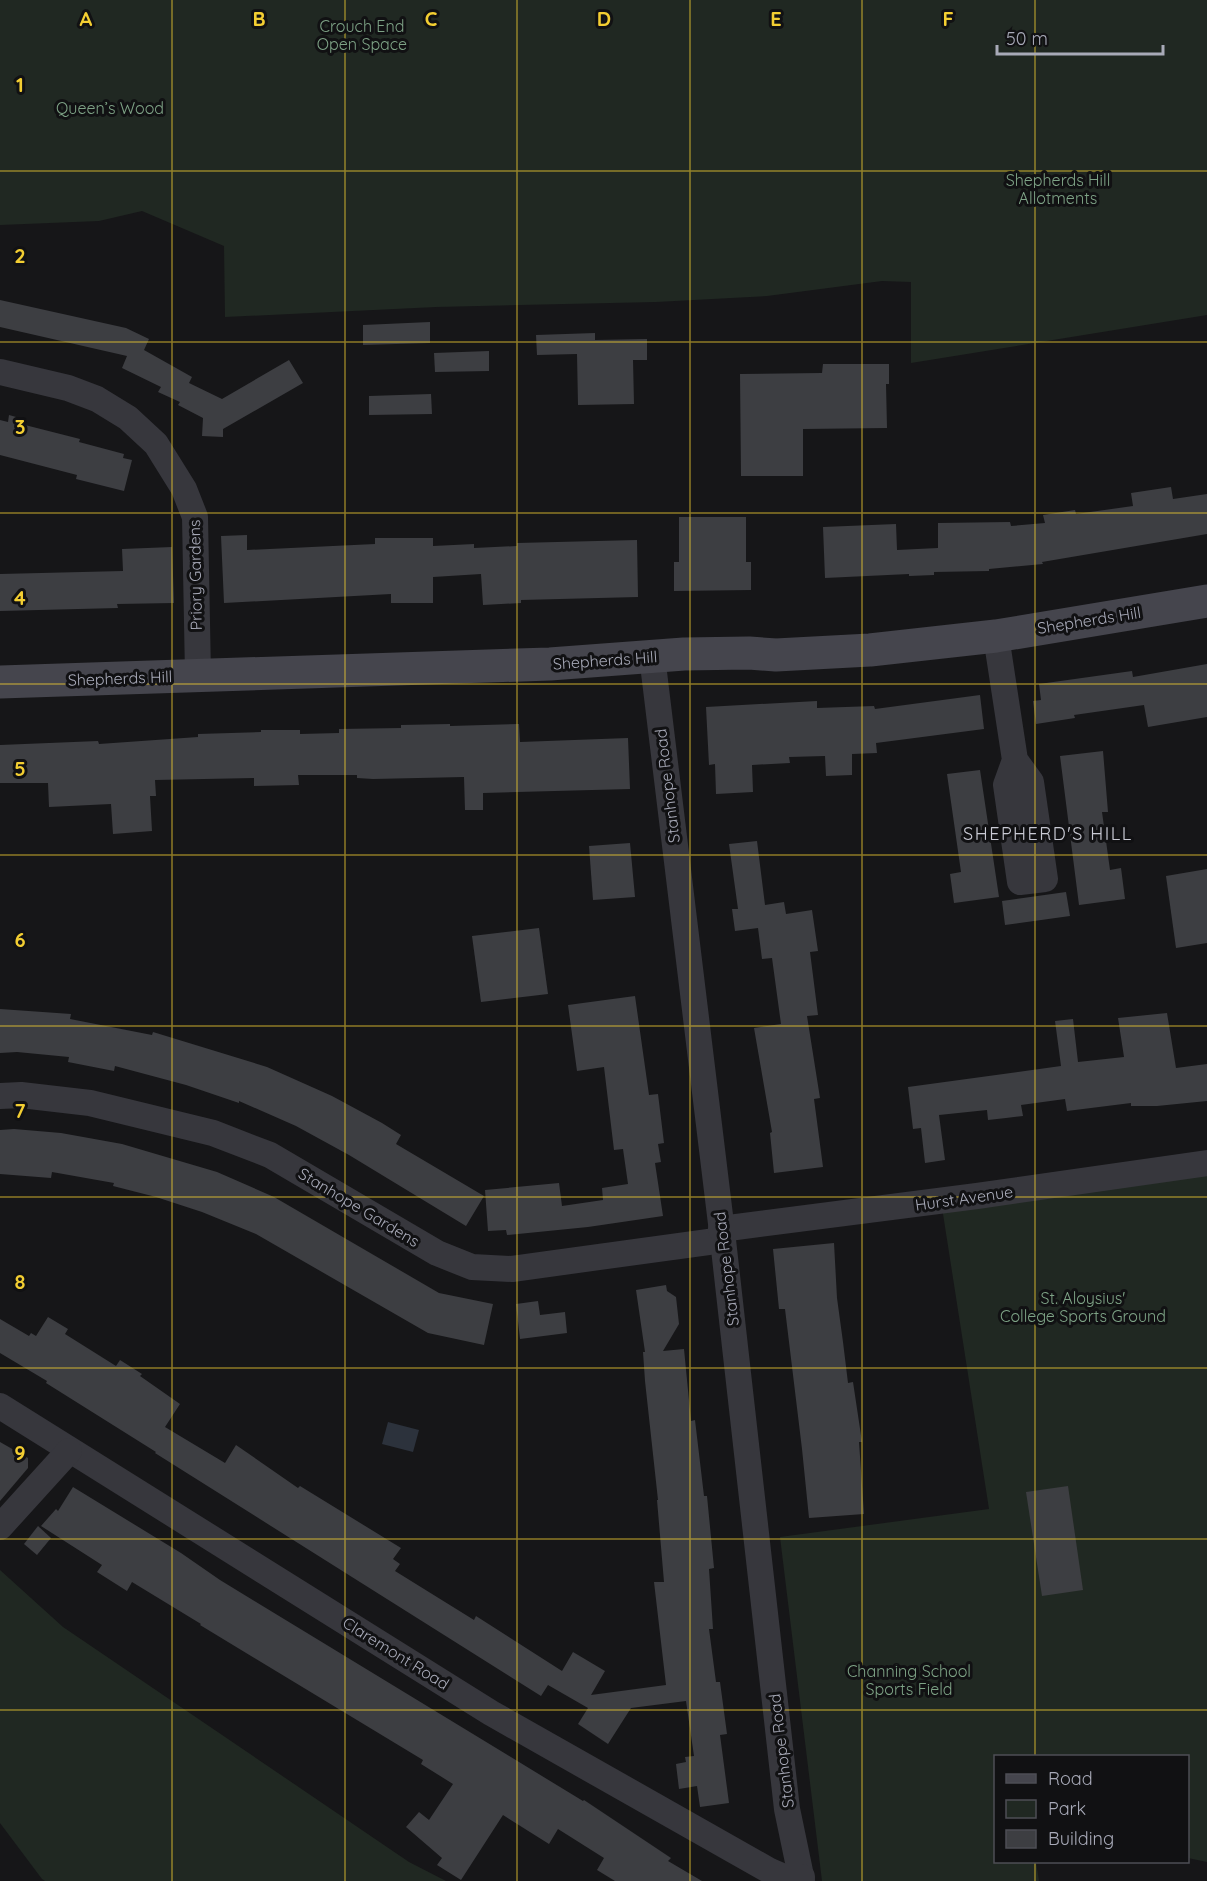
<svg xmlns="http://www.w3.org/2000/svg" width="1207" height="1881" viewBox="0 0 1207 1881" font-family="Quicksand,sans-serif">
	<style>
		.green { fill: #202822 }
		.water { fill: #2c323c }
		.building { fill: #3d3e42 }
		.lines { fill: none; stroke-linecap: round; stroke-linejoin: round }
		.street { stroke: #37373d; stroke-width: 26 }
		.secondary { stroke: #45454d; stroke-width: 33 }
		.grid { fill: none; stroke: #f3ce32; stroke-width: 1.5; stroke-opacity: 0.55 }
		.labels { text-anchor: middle; stroke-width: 6; stroke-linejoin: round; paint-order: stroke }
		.park-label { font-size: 16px; fill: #7ea386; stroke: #111113 }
		.street-label { font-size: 16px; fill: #a8aab8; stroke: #111113 }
		.neighbourhood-label { font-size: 18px; letter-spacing: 1.5px; fill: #c9cad4; stroke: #111113 }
		.grid-label { font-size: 20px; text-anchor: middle; font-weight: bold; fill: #f3ce32; stroke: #111113; stroke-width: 6; stroke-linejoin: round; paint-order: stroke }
	</style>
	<rect width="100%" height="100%" fill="#161618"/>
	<g class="green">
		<polygon points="0,0 1207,0 1207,315 911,363 911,282 882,281 767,296 656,302 436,307 225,317 224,246 142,211 99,221 0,225"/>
		<polygon points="1207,1163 1207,1862 1188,1858 1188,1756 996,1756 996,1862 1036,1862 1039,1881 822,1881 780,1537 989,1509 941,1201"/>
		<polygon points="0,1570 63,1627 409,1862 446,1881 45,1881 42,1879 0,1823"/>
	</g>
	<polygon class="water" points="388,1422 419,1430 413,1452 382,1444"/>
	<g class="building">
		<polygon points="0,300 126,328 149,339 144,350 192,377 189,383 222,399 289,360 303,383 223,429 223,437 202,436 203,418 178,405 180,402 158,392 161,387 122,368 127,356 0,327"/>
		<polygon points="430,322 430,343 363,345 363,325"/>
		<polygon points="595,333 595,340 647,339 647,360 633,360 634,404 578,405 577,354 537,355 536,335"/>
		<polygon points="489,351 489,371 435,372 434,353"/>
		<polygon points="823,364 889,364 889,384 886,384 887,428 803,429 803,476 741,476 740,374 822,373"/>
		<polygon points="431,394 432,414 369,415 369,396"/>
		<polygon points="9,415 27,420 25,425 80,439 79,442 124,454 123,458 132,460 124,491 76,479 77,475 0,455 0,420 8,422"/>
		<polygon points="1171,487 1173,499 1207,494 1207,534 1042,562 1043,564 989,569 989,571 934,572 934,575 909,576 909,574 825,578 823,527 896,524 897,550 938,548 938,523 1010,522 1011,526 1045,523 1043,515 1075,510 1076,514 1133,506 1131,493"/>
		<polygon points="679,517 746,517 746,562 751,562 751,590 674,591 674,562 679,562"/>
		<polygon points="247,535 247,550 375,544 375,538 433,538 433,546 474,544 474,548 517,546 517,543 637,540 638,597 521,600 521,603 483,605 481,574 433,577 433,603 391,603 391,594 224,603 221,536"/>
		<polygon points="172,547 174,603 117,604 118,608 0,611 0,574 123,571 122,549"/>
		<polygon points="1207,664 1207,717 1148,727 1144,705 1074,715 1075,718 1036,724 1033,701 1041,700 1039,684 1132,671 1133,677"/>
		<polygon points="980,695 984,729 876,743 877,753 852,754 852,775 826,776 825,756 789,757 790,763 752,765 753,792 716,794 715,764 709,765 706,707 817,701 817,708 874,706 875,709"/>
		<polygon points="450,724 450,726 519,724 520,742 628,738 630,789 483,793 483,810 465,810 464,777 373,779 357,778 357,775 298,775 299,785 254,786 254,778 155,780 156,796 150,796 152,831 113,834 111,804 49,807 48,783 0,783 0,745 98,741 99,744 198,737 198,734 261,732 261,730 300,730 300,734 339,733 339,729 401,728 401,725"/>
		<polygon points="1103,751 1108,812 1102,812 1110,870 1121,868 1125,899 1079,905 1060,756"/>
		<polygon points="980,770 999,897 954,903 950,874 961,872 947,774"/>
		<polygon points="757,841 765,905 784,902 786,914 812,910 818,951 810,952 818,1015 807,1016 820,1098 814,1099 823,1167 774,1173 770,1133 772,1132 754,1028 781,1024 772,958 762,959 758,928 735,931 732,909 738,909 729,844"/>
		<polygon points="630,843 635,897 593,900 589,846"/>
		<polygon points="1207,869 1207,943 1176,948 1166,876"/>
		<polygon points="1066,892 1070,916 1005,925 1002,901"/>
		<polygon points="539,928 548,994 481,1002 472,936"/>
		<polygon points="635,996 649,1095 658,1094 664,1143 658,1144 661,1162 655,1163 663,1216 588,1227 507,1235 506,1230 488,1231 485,1190 559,1183 562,1206 603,1200 602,1188 628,1184 623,1149 614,1150 604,1067 577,1071 568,1005"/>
		<polygon points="0,1009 71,1014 70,1019 152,1035 153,1032 267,1067 332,1096 382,1123 401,1135 396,1144 484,1196 466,1226 349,1155 296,1126 239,1101 239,1103 186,1085 115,1066 114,1071 68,1062 69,1057 17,1052 0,1053"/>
		<polygon points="1167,1013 1176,1068 1207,1064 1207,1101 1157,1106 1131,1106 1131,1103 1067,1111 1065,1099 1021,1105 1023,1116 1006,1118 988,1120 987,1110 939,1115 945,1160 925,1163 921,1128 913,1129 908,1087 1061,1066 1055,1021 1073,1019 1078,1062 1124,1057 1118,1018"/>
		<polygon points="14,1129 61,1133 122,1144 217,1172 274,1197 439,1293 493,1304 484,1345 428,1333 256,1234 202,1212 156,1197 113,1186 114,1183 52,1172 51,1178 0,1174 0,1130"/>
		<polygon points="834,1243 837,1298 843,1342 848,1383 853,1382 862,1442 859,1442 864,1514 809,1518 802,1449 785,1309 779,1309 773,1249"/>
		<polygon points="666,1285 667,1291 676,1297 679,1324 663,1351 684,1349 691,1421 695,1420 704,1496 707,1496 714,1568 709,1569 713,1629 709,1629 716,1682 720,1682 727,1734 720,1735 729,1803 700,1807 697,1786 679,1789 676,1764 686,1762 685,1757 694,1756 686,1701 631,1708 608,1744 578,1724 588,1708 548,1685 541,1696 155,1453 156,1452 46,1383 47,1381 0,1353 0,1319 29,1336 31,1333 36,1336 48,1317 68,1329 65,1334 116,1366 120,1360 142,1374 140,1376 180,1404 165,1427 225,1463 236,1445 298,1488 300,1486 401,1548 393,1559 400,1564 395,1571 474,1620 476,1616 562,1671 573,1652 605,1671 591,1695 666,1685 654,1582 664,1582 657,1500 658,1500 645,1381 643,1352 645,1352 636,1290"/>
		<polygon points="538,1301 540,1315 565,1312 567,1333 520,1339 516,1304"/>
		<polygon points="0,1442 28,1458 28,1468 0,1501"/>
		<polygon points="1068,1486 1083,1590 1042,1596 1026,1492"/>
		<polygon points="73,1487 181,1553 220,1580 583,1801 584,1800 671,1858 668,1861 702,1881 615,1881 597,1870 604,1858 558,1829 549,1844 503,1815 461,1880 437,1865 442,1858 406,1827 419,1812 429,1820 453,1784 421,1764 423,1760 200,1625 201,1624 132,1582 127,1591 97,1572 102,1565 41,1526 56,1509 58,1511"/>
		<polygon points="38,1526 51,1538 37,1555 24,1544"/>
	</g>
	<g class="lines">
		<g class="street">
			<polyline points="0,372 68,388 97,399 128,418 156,444 184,489 195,517 198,675"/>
			<polyline points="996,636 1015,760 1031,782 1045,879 1020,882 1006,785 1015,760"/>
			<polyline points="652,656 723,1240 787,1809 802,1881"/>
			<polyline points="0,1096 21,1095 90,1103 213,1133 270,1155 437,1253 472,1267 512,1269 723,1240"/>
			<polyline points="721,1229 977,1196 1207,1163"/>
			<polyline points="0,1406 491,1713 770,1871 784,1877 802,1877"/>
			<polyline points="0,1527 69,1451"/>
		</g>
		<polyline class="secondary" points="0,682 550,664 684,654 749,653 776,655 870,650 996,636 1207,601"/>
	</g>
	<path class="grid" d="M172,0v1881M345,0v1881M517,0v1881M690,0v1881M862,0v1881M1035,0v1756M0,171h1207M0,342h1207M0,513h1207M0,684h1207M0,855h1207M0,1026h1207M0,1197h1207M0,1368h1207M0,1539h1207M0,1710h1207M1035,1862v19"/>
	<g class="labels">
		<g class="park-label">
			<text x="362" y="32">Crouch End<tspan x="362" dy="18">Open Space</tspan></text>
			<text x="110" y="114">Queen’s Wood</text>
			<text x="1058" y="186">Shepherds Hill<tspan x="1058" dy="18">Allotments</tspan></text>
			<text x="1083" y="1304">St. Aloysius'<tspan x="1083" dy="18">College Sports Ground</tspan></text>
			<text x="909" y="1677">Channing School<tspan x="909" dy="18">Sports Field</tspan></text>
		</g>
		<g class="street-label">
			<text transform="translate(195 575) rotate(-91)" y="6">Priory Gardens</text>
			<text transform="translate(1089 620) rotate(-9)" y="6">Shepherds Hill</text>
			<text transform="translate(605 660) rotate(-4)" y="6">Shepherds Hill</text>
			<text transform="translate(120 678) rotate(-2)" y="6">Shepherds Hill</text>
			<text transform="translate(667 786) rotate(-97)" y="6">Stanhope Road</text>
			<text transform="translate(964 1198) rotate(-8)" y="6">Hurst Avenue</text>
			<text transform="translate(359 1207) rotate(31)" y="6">Stanhope Gardens</text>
			<text transform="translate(726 1269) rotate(-97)" y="6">Stanhope Road</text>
			<text transform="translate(396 1653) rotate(32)" y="6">Claremont Road</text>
			<text transform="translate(781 1751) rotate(-97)" y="6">Stanhope Road</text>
		</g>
		<g class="neighbourhood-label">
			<text x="1048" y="840">SHEPHERD'S HILL</text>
		</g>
	</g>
	<g class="grid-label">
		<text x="86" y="26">A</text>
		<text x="259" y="26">B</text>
		<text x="431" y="26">C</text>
		<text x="604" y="26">D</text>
		<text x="776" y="26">E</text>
		<text x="948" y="26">F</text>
		<text x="20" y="92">1</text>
		<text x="20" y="263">2</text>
		<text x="20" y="434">3</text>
		<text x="20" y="605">4</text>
		<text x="20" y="776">5</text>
		<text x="20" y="947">6</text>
		<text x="20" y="1118">7</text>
		<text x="20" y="1289">8</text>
		<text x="20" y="1460">9</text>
	</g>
	<rect x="994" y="1755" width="195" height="108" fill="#111113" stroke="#4d4e55" stroke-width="1.5"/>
	<rect x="1006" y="1774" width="30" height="9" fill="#45454d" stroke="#4d4e55" stroke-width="1.5"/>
	<text x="1048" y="1785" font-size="18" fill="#a8aab8">Road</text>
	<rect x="1006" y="1800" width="30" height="18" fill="#202822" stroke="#4d4e55" stroke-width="1.5"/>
	<text x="1048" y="1815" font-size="18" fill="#a8aab8">Park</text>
	<rect x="1006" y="1830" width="30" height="18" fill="#3d3e42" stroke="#4d4e55" stroke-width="1.5"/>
	<text x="1048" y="1845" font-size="18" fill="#a8aab8">Building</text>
	<path d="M997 45v9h166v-9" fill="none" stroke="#a8aab8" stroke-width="3"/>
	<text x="1006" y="45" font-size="18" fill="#a8aab8" stroke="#111113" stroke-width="4.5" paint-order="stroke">50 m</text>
</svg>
